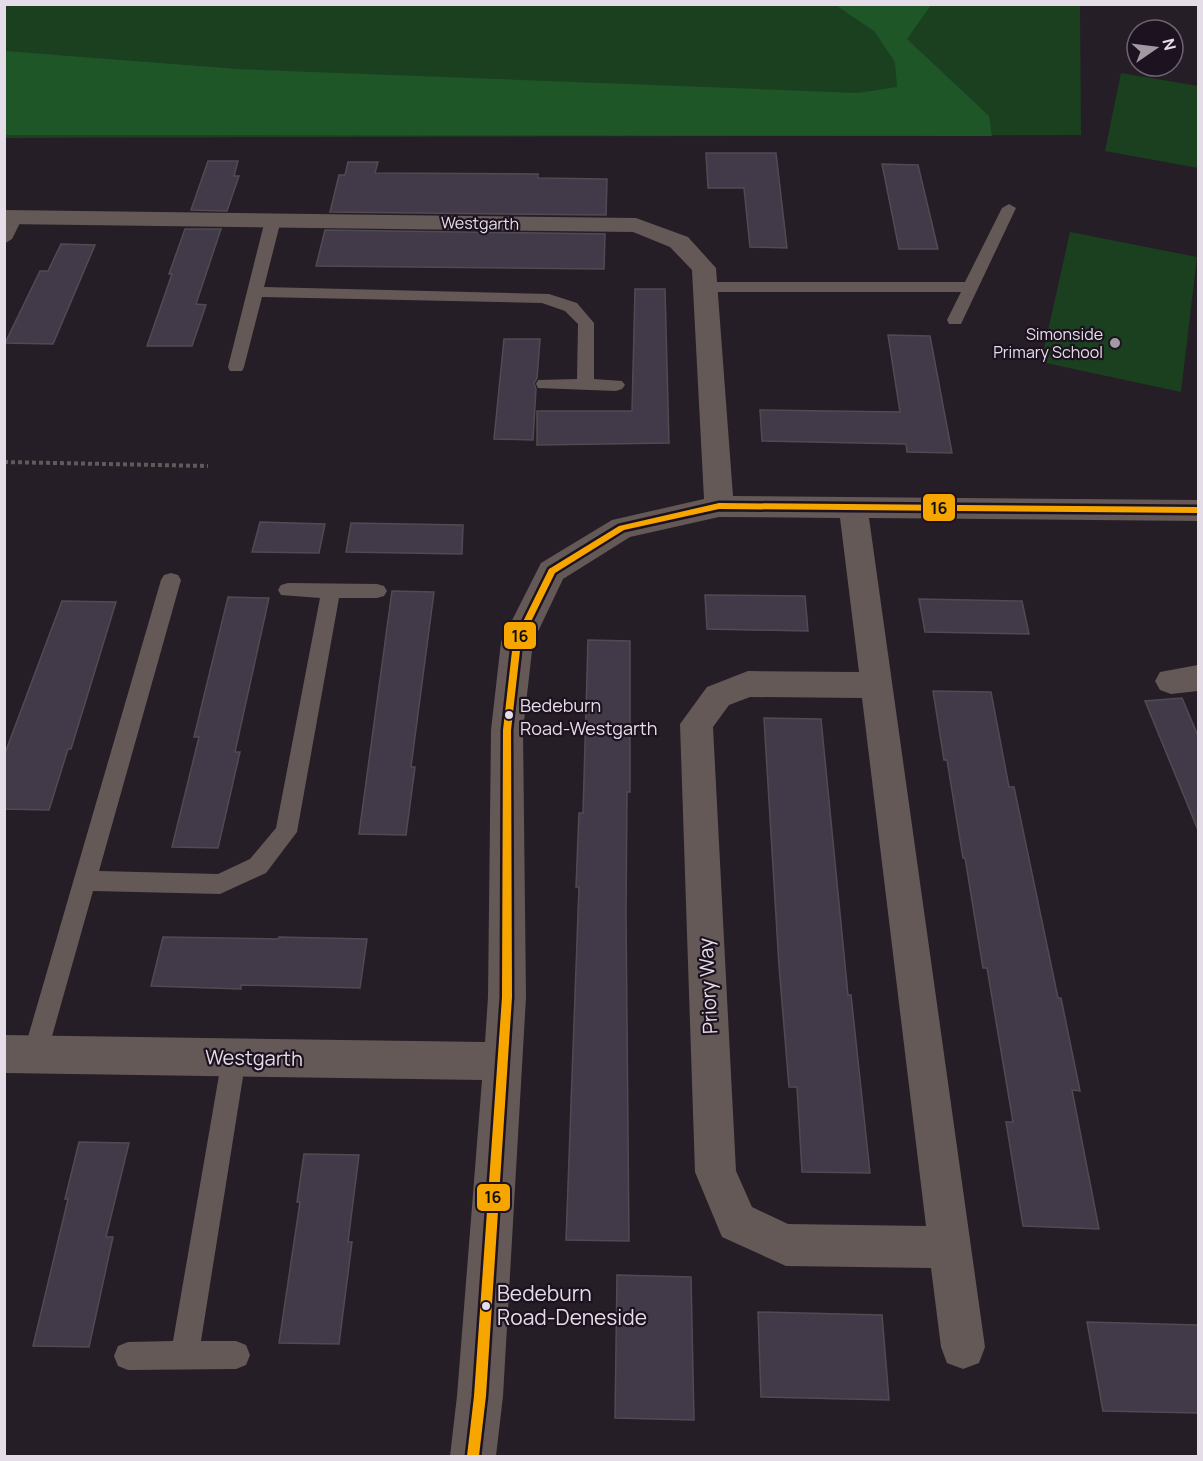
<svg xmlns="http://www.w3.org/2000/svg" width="1203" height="1461" viewBox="0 0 1203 1461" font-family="Manrope,sans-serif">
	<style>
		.green { fill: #1a4020 }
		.forest { fill: #1e5628 }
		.building { fill: #433a49; stroke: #504b53; stroke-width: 1.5 }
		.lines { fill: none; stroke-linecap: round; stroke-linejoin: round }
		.path { stroke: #61595a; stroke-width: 4; stroke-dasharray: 4 3; stroke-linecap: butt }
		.lane { fill: #645956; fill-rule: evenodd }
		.street { fill: #645956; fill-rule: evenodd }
		.bus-1-casing { stroke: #1d1220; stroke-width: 5 }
		.bus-1 { fill: #f7a600; fill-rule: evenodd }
		.poi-dot { fill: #a29aa3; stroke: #1d1220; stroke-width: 2 }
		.bus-dot { fill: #e5dde7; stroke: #1d1220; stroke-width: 2 }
		.labels { text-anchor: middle; stroke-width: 4.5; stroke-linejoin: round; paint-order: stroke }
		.far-street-label { font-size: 16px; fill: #e5dde7; stroke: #1d1220 }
		.far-poi-label { font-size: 16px; fill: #e5dde7; stroke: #1d1220; text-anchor: end }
		.bus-label { font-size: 18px; fill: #e5dde7; stroke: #1d1220; text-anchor: start }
		.street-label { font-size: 20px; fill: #e5dde7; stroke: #1d1220 }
		.near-bus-label { font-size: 21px; fill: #e5dde7; stroke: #1d1220; text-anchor: start }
		.line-badge { stroke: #1d1220; stroke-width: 2 }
		.pale-badge-label { font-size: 16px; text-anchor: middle; font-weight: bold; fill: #111 }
	</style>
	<rect width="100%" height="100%" fill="#251e26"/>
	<g class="green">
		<polygon points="4,5 1080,5 1081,135 5,138"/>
		<polygon points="1121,73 1198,86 1198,168 1105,151"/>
		<polygon points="1070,232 1197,257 1181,392 1041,362"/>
	</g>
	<polygon class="forest" points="710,5 931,5 907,39 989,116 992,136 5,135 5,51 237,69 858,93 897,87 895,62 874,31 837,6"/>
	<g class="building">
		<polygon points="706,153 776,153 787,248 750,247 744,188 708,188"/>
		<polygon points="208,161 238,161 234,176 239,176 227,211 191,210"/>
		<polygon points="348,162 378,162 375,173 538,174 538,178 607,179 606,215 330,212 339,175 345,175"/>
		<polygon points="882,164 918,165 938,249 899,249"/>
		<polygon points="185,229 221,229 196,304 206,305 192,346 147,346 172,274 169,274"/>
		<polygon points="325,230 605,234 604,269 316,266"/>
		<polygon points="61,244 95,245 53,344 5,343 40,271 48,271"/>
		<polygon points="635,289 665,289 669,443 537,445 537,411 632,411"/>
		<polygon points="888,335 930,336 952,453 907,452 906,444 762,441 760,410 900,412"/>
		<polygon points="504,339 540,339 537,378 534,383 536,389 533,440 494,439"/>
		<polygon points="260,522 325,524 319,553 252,552"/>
		<polygon points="351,523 463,525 462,554 346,552"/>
		<polygon points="392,591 434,592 411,767 415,767 406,835 359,834"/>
		<polygon points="705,595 805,596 808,631 707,629"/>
		<polygon points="228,597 269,598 235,752 240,752 218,848 172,847 199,737 194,737"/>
		<polygon points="919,599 1022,601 1029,634 925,632"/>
		<polygon points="62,601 116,602 71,749 68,749 49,810 4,809 4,756"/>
		<polygon points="588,640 630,641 630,792 627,792 626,912 629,1241 566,1240 579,887 576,887 579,813 583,813"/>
		<polygon points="933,691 991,692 1009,787 1014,787 1058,998 1061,998 1080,1091 1072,1090 1099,1229 1023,1226 1006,1122 1013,1122 987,968 983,968 965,858 963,858 947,760 944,760"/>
		<polygon points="1182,698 1198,736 1198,830 1145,701"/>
		<polygon points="764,718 821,719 848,995 851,995 870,1173 802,1172 797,1087 789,1087 779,966"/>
		<polygon points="163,937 278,939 279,937 367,939 360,988 241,985 241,989 151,986"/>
		<polygon points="79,1142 129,1143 106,1237 113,1237 89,1347 33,1346 68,1199 65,1199"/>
		<polygon points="304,1154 359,1155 348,1242 352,1242 339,1344 279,1343 300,1202 297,1202"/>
		<polygon points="617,1275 691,1277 694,1420 615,1418"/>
		<polygon points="758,1312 882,1315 889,1400 761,1397"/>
		<polygon points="1087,1322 1198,1325 1198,1413 1103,1411"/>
	</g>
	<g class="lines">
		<polyline class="path" points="4,462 208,466"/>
		<g class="lane">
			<polygon points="1009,204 1016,208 961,324 949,324 947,320 961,292 705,292 697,287 705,282 965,282 1002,208"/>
			<polygon points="15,212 23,217 12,239 4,244 4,223 10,214"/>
			<polygon points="273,215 281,220 264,287 549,294 577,303 594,323 594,379 622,381 625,385 622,389 616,391 538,388 536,384 538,380 577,379 578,324 565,311 542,303 262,297 244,367 242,371 230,371 228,367 265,220"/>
			<polygon points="171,573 178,575 181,580 99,871 218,874 250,859 276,828 320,598 281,595 278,590 281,585 288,583 377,584 384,586 387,591 384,596 377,598 339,598 297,832 266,873 220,894 93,891 47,1054 44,1063 35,1066 26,1063 23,1054 161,580 164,575"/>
			<polygon points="234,1046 243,1049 246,1058 201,1341 236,1341 246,1345 250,1355 246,1365 236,1369 128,1370 118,1366 114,1356 118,1346 128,1342 173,1341 222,1058 225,1049"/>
		</g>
		<g class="street">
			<path d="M4,210l632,8 52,19 28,31 17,228 465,4v21l-329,-3 116,829 -6,16 -16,6 -16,-6 -6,-16 -10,-79 -145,-2 -64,-29 -27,-65 -15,-448 27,-37 41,-16 111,1 -19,-154 -121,-1 -89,20 -67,42 -30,63 -10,88 3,267 -23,399 -7,60h-46l7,-60 25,-316 -478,-7v-38l481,7 3,-45 3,-267 10,-88 40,-79 71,-43 92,-21 -12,-229 -22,-23 -37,-15 -629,-8zM750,697l112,1 64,528 -138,-2 -36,-17 -16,-36 -23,-444 16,-22z"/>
			<polygon points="1198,665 1198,691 1171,694 1160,690 1155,681 1160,672"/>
		</g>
		<defs>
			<polygon id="bus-1" points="719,503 1198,507 1198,513 719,509 624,530 555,573 521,642 511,730 512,997 486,1396 479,1456 467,1456 474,1396 502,997 503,730 513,642 549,569 619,526"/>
		</defs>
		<use href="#bus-1" class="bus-1-casing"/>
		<use href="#bus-1" class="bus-1"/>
	</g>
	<circle class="poi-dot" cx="1115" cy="343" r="6"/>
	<g class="bus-dot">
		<circle cx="509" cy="715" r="5"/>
		<circle cx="486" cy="1306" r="5"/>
	</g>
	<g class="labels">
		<g class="far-street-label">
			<text transform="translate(480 223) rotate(1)" y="6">Westgarth</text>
		</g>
		<g class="far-poi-label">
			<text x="1103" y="340">Simonside<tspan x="1103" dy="18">Primary School</tspan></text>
		</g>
		<g class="bus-label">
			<text x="520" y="712">Bedeburn<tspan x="520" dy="23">Road-Westgarth</tspan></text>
		</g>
		<g class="street-label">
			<text transform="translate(708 986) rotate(-93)" y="7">Priory Way</text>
			<text transform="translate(254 1058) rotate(1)" y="7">Westgarth</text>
		</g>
		<g class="near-bus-label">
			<text x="497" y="1301">Bedeburn<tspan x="497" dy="24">Road-Deneside</tspan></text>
		</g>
	</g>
	<g class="line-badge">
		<rect x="922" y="493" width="34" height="29" rx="6" fill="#f7a600"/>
		<rect x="503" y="621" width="34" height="29" rx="6" fill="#f7a600"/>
		<rect x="476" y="1183" width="35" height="29" rx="6" fill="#f7a600"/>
	</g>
	<g class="pale-badge-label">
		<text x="939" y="514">16</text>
		<text x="520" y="642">16</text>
		<text x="493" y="1203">16</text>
	</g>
	<rect width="1203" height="1461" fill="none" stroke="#e5dde7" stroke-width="12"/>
	<g transform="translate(1155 48) rotate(76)"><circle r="28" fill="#1d1220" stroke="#6d6370" stroke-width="1.5"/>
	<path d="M0-4.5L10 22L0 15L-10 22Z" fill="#a29aa3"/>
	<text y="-9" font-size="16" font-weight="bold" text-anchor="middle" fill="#e5dde7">N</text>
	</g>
</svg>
